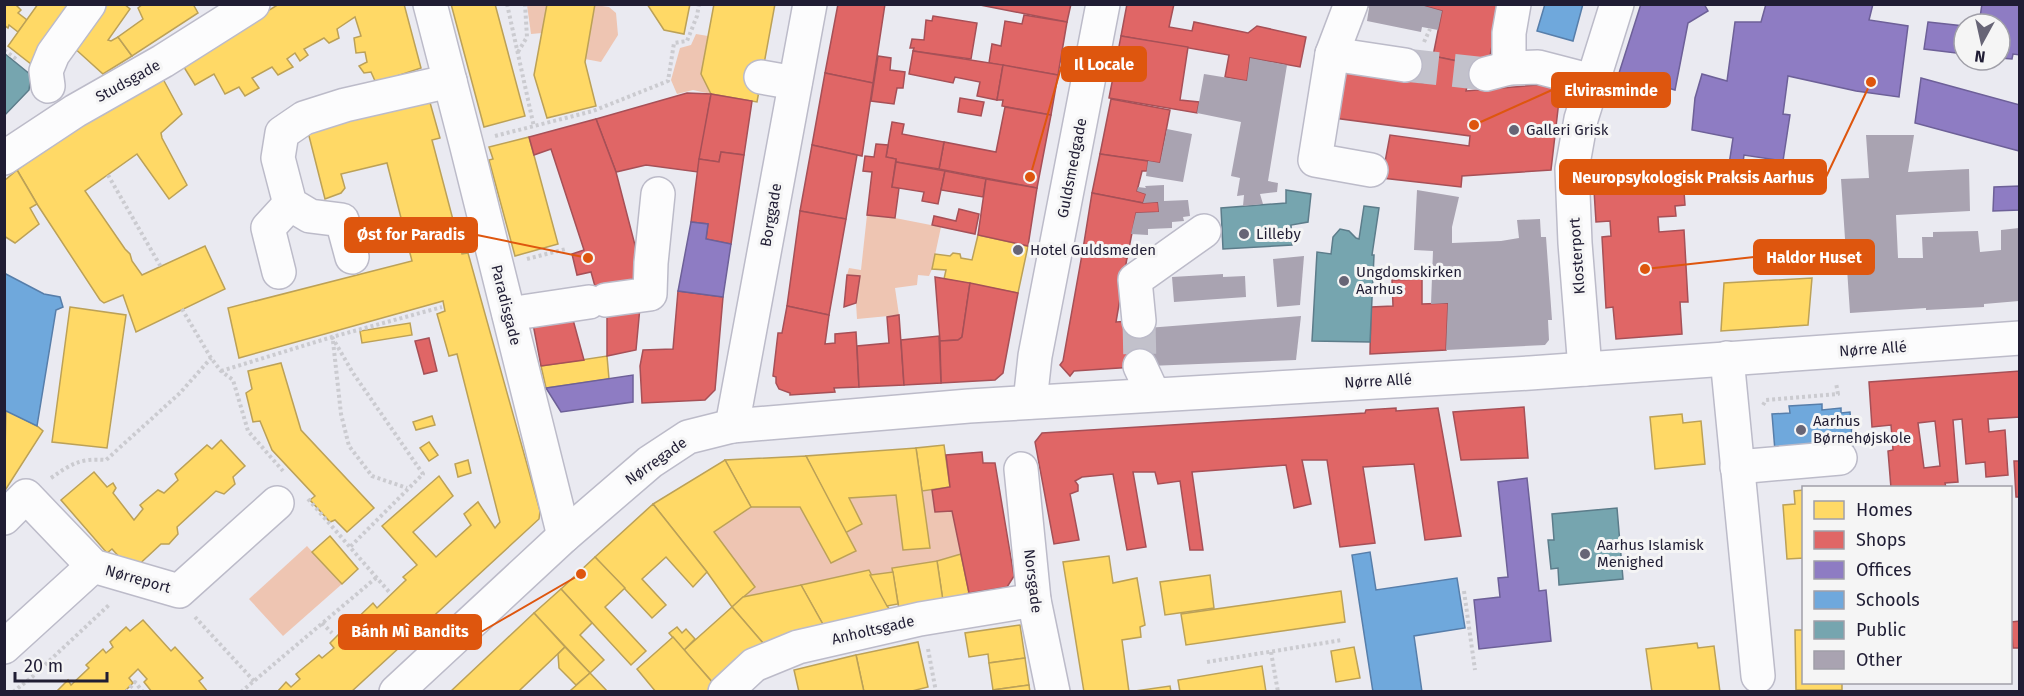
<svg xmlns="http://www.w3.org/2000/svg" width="2024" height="696" viewBox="0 0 2024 696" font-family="'Fira Sans',sans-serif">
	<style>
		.green { fill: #eec5b2 }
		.homes { fill: #ffd966; stroke: #bca157; stroke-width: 1.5 }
		.shops { fill: #e06666; stroke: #a65057; stroke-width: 1.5; fill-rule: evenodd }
		.offices { fill: #8e7cc3; stroke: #6d6098; stroke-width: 1.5 }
		.schools { fill: #6fa8dc; stroke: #577eaa; stroke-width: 1.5 }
		.public { fill: #76a5af; stroke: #5c7c8a; stroke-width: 1.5 }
		.building { fill: #a9a3b1 }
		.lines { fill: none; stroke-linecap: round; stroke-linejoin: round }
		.minor-tunnel { stroke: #c2c1cb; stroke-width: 33; stroke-dasharray: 33 16; stroke-linecap: butt }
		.minor-casing { stroke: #bcbbc9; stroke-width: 36 }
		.path { stroke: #cbcbd0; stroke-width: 4; stroke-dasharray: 3 3; stroke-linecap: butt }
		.minor { stroke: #fcfcfd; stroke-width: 33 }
		.poi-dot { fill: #676576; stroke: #f5f5f5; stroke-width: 2 }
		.labels { text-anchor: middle; stroke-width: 6; stroke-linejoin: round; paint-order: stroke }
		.street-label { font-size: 15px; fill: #201d34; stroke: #f5f5f5 }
		.poi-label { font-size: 15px; fill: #201d34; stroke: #f5f5f5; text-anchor: start }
		.leader { fill: none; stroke: #de560e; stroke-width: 2 }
		.callout-dot { fill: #de560e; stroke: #f5f5f5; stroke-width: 2 }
		.callout { fill: #de560e; stroke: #de560e; stroke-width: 2 }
		.callout-label { font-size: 16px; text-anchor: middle; font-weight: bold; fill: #fff }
	</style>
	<rect width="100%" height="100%" fill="#eaeaf1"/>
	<g class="green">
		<polygon points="527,5 547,5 542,33 531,34"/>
		<polygon points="595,5 609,7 616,13 618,35 601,62 585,59"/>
		<polygon points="696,34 708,36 701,74 711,94 693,90 677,94 671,80 680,48 691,45"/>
		<polygon points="867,215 895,218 941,227 932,269 929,276 918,275 917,285 895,288 899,315 857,319 856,303 860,276 847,275 849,268 861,270"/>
		<polygon points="932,490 935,512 952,511 961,554 937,561 893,568 893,572 870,575 869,571 743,597 755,587 714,532 751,507 800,507 831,563 855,551 845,533 862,524 849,498 896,495 903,550 930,548 922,491"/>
		<polygon points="307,546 342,584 283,636 249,599"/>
	</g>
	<g class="homes">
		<polygon points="7,4 15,4 21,10 18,13 27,20 18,32 9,25 8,28 4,25 4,8"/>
		<polygon points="38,4 77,4 36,68 8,46"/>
		<polygon points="101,4 124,4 130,9 108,40 111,41 118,37 132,56 103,74 72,46"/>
		<polygon points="143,4 193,4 198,13 132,56 118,37 143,19 138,8"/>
		<polygon points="279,4 404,4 421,68 376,83 371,72 364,73 359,66 367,62 365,52 356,53 354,38 361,36 355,17 337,29 339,38 329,43 324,38 304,49 308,55 300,61 295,53 287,59 293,67 278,75 272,67 252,78 259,88 245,96 239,87 225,94 214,74 195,85 182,64"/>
		<polygon points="451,4 495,4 525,116 484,127"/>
		<polygon points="547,4 595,4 585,62 596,106 547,118 534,75"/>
		<polygon points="647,4 690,4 684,34 664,30"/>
		<polygon points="714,4 775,4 757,102 711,94 701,74"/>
		<polygon points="163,79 182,114 161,133 162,138 187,185 169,199 137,154 85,191 125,249 130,254 132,261 142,275 205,246 225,289 136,332 123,295 104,303 100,300 37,204 17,170 94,116 102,115"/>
		<polygon points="429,99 440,138 432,140 462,254 468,253 540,511 539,519 351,692 277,692 286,682 291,687 300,679 296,674 319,655 322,658 334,648 330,643 340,633 343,638 353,631 349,626 373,603 377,608 406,580 403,577 417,565 382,526 439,476 453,496 413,532 436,557 471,525 464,514 478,502 495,528 500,522 457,354 449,356 437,314 445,311 443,301 239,358 228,308 412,261 387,163 341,174 345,188 341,193 325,199 308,132"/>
		<polygon points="529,137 558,244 515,256 489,160 493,159 489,147"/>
		<polygon points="17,170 37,204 30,208 39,224 15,243 4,236 4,181"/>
		<polygon points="978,235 1028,246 1018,293 944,279 946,270 932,269 935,254 950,256 953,253 960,254 961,258 972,260"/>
		<polygon points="1812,278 1808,325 1721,331 1724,283"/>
		<polygon points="70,307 126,315 107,448 52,442"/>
		<polygon points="410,323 412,335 362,343 360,331"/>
		<polygon points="607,356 609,379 546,388 541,366"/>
		<polygon points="281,363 301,430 374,508 347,532 335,520 330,522 310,500 315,496 272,450 260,421 253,422 246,393 252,389 248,371"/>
		<polygon points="6,410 37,426 43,431 4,492"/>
		<polygon points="1682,414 1683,423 1701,421 1705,464 1655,469 1650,417"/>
		<polygon points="432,416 435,425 416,430 413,422"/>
		<polygon points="221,440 245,466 233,477 235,484 224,494 216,491 177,527 178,534 169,544 161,544 132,571 112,549 107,553 61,500 94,472 107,487 113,483 116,488 113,493 134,520 143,509 140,505 158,490 164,493 178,480 175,474 207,445 212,449"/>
		<polygon points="429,442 438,455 429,461 420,448"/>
		<polygon points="944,445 950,487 922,491 916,448"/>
		<polygon points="916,448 930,548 903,550 896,495 849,498 862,524 845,533 806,456"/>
		<polygon points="806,456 856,551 831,563 800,507 751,507 725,460"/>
		<polygon points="468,460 471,473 458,477 455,464"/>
		<polygon points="725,460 751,507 714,532 755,587 732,607 707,572 653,504"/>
		<polygon points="1804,490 1804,558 1787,559 1783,505 1795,504 1794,491"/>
		<polygon points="653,504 707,572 693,587 666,557 642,579 666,605 652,618 595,557"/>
		<polygon points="330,536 358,569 342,584 312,552"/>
		<polygon points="961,554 969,593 943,601 937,561"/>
		<polygon points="1109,556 1113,583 1137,578 1145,625 1140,627 1141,637 1122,640 1129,692 1084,692 1063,562"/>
		<polygon points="595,557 625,588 605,607 646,651 631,665 561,589"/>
		<polygon points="937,561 943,601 899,609 892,568"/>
		<polygon points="869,570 891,613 825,628 801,585"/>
		<polygon points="893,572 898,604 887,606 870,575"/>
		<polygon points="1210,575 1214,608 1165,615 1160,582"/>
		<polygon points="801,585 825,628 763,643 732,607 743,597"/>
		<polygon points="561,589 592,623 580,635 604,660 590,673 534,613"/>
		<polygon points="1341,591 1345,622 1186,645 1181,614"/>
		<polygon points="732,607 763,643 715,685 684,650"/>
		<polygon points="534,613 565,647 520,690 521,692 450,692"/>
		<polygon points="143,620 171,651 175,647 203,678 199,681 208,692 152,692 144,682 147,679 138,669 129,678 133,683 124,692 56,692 68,680 71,685 89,668 86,665 103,649 106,653 113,647 110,642 126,627 130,631"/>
		<polygon points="1020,625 1025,658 989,663 988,654 969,657 965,633"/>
		<polygon points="677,627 682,633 686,629 695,639 684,650 669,633"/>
		<polygon points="1795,630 1804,630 1804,682 1842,682 1842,690 1796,690"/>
		<polygon points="673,637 719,690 717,692 656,692 637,669"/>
		<polygon points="918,642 928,687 908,692 864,692 856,655"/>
		<polygon points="1697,643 1698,648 1714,646 1720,692 1652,692 1646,649"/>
		<polygon points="565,647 590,673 576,685 559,668 558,654"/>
		<polygon points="1354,647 1360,678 1336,682 1331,651"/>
		<polygon points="856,655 864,692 799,692 794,670"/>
		<polygon points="1025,658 1029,685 993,690 989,663"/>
		<polygon points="1262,666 1266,692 1180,692 1178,680"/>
		<polygon points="590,673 608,692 573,692 571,690"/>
		<polygon points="1029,685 1030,692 993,692 993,690"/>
		<polygon points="1170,686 1171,692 1135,691"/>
	</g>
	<g class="shops">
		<polygon points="838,4 885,4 873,83 825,73"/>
		<polygon points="975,4 1071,4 1067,22"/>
		<polygon points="1127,4 1174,4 1169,27 1192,31 1194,22 1248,33 1257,26 1306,37 1300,67 1250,58 1247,81 1225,77 1229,55 1121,36"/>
		<polygon points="1417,4 1501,4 1486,74 1471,71 1472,64 1433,56 1442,11"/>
		<polygon points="1024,15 1067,22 1058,75 989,63 992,44 1001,46 1005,21 1022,24"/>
		<polygon points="933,16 977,23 971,59 913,51 914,48 910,48 912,39 924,40 926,20 932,21"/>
		<polygon points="1121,36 1188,47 1180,100 1199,102 1197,113 1109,98"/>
		<polygon points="913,51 1003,65 997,100 977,96 980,82 955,77 953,83 909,74"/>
		<polygon points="1428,55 1472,64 1466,91 1561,83 1551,170 1462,176 1461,187 1382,178 1390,135 1469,146 1470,136 1334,118 1341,69 1423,83"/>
		<polygon points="878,56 891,58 890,70 905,72 903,88 897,88 894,104 871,101"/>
		<polygon points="1003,65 1058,75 1051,115 1002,106 1003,100 997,100"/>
		<polygon points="825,73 873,83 862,156 812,145"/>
		<polygon points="687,93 711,94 698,172 646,165 616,172 596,119"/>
		<polygon points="711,94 752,101 744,155 721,152 719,162 699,159"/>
		<polygon points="960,98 984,102 981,116 958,112"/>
		<polygon points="1111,99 1170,110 1160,163 1100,154"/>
		<polygon points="1005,107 1051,115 1037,188 939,169 944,142 996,152"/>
		<polygon points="596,119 616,172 643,276 596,290 591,272 577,275 572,254 584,250 551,149 534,155 529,137"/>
		<polygon points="892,122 904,124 902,134 944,142 939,169 896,162 896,159 886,157"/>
		<polygon points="876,144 888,145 886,157 896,159 892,187 899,188 895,218 867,215 872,172 863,171 865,156 874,157"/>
		<polygon points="812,145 857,155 846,219 800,211"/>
		<polygon points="721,152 744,155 731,244 706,239 708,224 691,222 699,159 719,162"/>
		<polygon points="1100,154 1148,161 1147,171 1142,171 1137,191 1146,194 1143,203 1092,193"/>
		<polygon points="896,162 945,171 938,204 922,201 924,192 892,187"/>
		<polygon points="1671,169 1672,178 1683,178 1685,205 1675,206 1676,216 1658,217 1659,232 1684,230 1688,302 1680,302 1682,334 1616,339 1613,307 1606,308 1602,237 1611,236 1610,221 1596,222 1593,174"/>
		<polygon points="945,171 986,179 983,197 941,190"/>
		<polygon points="986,179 1037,188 1028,246 978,235"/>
		<polygon points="1092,193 1143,203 1158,202 1159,212 1136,213 1127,258 1083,249"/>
		<polygon points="959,209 979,214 975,234 932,225 934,216 956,221"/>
		<polygon points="800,211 846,219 829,315 787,306"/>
		<polygon points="1083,249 1127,258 1116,322 1147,320 1149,366 1074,371 1070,376 1060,365 1063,361"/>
		<polygon points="847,275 860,276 856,303 844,307"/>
		<polygon points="935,277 970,283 962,337 958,340 940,341"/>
		<polygon points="1422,279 1422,304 1448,303 1446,350 1370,354 1371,307 1393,306 1392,280"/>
		<polygon points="970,283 1018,293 1003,373 995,380 941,383 940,341 958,340 962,337"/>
		<polygon points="678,291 723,297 715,390 705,400 642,403 640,366 643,350 673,349"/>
		<polygon points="787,306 829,315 825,344 835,343 835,334 856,332 859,387 834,388 835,392 790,395 790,393 779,389 776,383 776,377 773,376 778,333 782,333"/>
		<polygon points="640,307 636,350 607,356 607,311"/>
		<polygon points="899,315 904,385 859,387 857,346 889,343 887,317"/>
		<polygon points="572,316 584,360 541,366 533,324"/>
		<polygon points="939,336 941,383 904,385 901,340"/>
		<polygon points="429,338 437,371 424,374 415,341"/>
		<path d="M2020,371v46l-32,2 1,13 16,-2 3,45 -22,2 -1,-15 -19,2 -4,-45 -9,1 5,62 -13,1 1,5h-55l-3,-37 5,-1 -2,-25 -19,2 -3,-45zM1935,421l5,45 -16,2 -6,-45z"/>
		<polygon points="1524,407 1528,458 1461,460 1453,412"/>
		<polygon points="1396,408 1396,411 1438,408 1461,536 1425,540 1414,464 1363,467 1375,543 1340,547 1327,460 1302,460 1311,504 1294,508 1286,465 1192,472 1203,550 1190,550 1180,481 1158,484 1155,472 1133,472 1146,547 1127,550 1113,474 1082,477 1075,481 1078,485 1078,491 1070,494 1079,540 1054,544 1035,442 1042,433 1365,413 1366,410"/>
		<polygon points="982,452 983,463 995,463 1014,576 1007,587 969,593 952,511 935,512 932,490 950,487 946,455"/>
		<polygon points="2014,461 2020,461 2020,497 2016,497"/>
		<polygon points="2020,621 2020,648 2013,648 2011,622"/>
	</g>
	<g class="offices">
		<polygon points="1641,4 1704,4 1708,11 1688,23 1675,90 1668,88 1664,102 1613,92"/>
		<polygon points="1766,4 1873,4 1869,20 1908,26 1899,97 1856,91 1788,76 1783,114 1790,115 1783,161 1744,155 1739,193 1725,191 1733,138 1692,130 1695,98 1702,74 1727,81 1735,22 1761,22"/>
		<polygon points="1982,4 2020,4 2020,55 2013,54 2012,59 2000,58 2000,24 1979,24"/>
		<polygon points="1928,22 1964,26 1964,54 1924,49"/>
		<polygon points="1921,78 2020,105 2019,151 1915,123"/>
		<polygon points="2020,186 2020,210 1993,211 1994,187"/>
		<polygon points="691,222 708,224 706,239 731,244 723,297 678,291"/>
		<polygon points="633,375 633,402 561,412 546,388"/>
		<polygon points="1527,478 1539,591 1546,590 1551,641 1479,649 1474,600 1500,597 1498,578 1508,577 1498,482"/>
	</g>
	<g class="schools">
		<polygon points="1545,4 1583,4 1573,41 1537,31"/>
		<polygon points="4,273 44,294 60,297 63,307 56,310 37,426 4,410"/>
		<polygon points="1822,404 1822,410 1841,408 1841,413 1850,412 1853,448 1775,451 1772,414 1790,413 1789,406"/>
		<polygon points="1370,552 1376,590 1457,578 1465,628 1414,636 1422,692 1373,692 1352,555"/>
	</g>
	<g class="public">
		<polygon points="4,53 31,75 29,90 4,116"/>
		<polygon points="1286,190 1311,194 1308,222 1291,225 1292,245 1223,249 1221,208 1286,203"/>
		<polygon points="1364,206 1379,208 1372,255 1374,255 1370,342 1312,341 1317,252 1331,254 1333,237 1340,229 1349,231 1356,238 1359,239"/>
		<polygon points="1617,508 1623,579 1559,585 1558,568 1551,569 1548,540 1554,540 1552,514"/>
	</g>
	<g class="building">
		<polygon points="1366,4 1417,4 1442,11 1438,30 1422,27 1421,32 1367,21 1369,8 1366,7"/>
		<polygon points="1407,51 1428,55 1423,83 1403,79"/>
		<polygon points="1250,58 1287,65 1268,181 1278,183 1277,192 1260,194 1263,204 1243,206 1244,195 1237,196 1240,178 1231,176 1241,122 1197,113 1204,74 1247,81"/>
		<polygon points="1167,129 1192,134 1183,182 1146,176 1148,161 1160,163"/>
		<polygon points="1866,135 1914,135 1908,172 1969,169 1970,211 1896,215 1898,258 1923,258 1922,237 1933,237 1933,232 1978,231 1980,252 2001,250 2001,230 2019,228 2019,301 1984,304 1984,307 1926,310 1926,308 1850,313 1841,179 1869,178"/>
		<polygon points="1164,185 1164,201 1188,200 1190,216 1183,217 1184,221 1172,222 1172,228 1148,229 1148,235 1131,234 1136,213 1159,212 1158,202 1143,203 1146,194 1137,191 1138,187 1146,188 1145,186"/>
		<polygon points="1417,190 1459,197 1452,227 1452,243 1501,241 1519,238 1517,220 1540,219 1541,237 1546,237 1552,320 1548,320 1549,340 1545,345 1446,350 1448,303 1431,304 1433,251 1414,250"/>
		<polygon points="1304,256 1300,305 1277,307 1273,259"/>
		<polygon points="1223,274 1223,277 1245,276 1246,297 1174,302 1172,277"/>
		<polygon points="1301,316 1296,360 1149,366 1147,328"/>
	</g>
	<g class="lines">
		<g class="minor-tunnel">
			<polyline points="1405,65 1486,74"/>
			<polyline points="1139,321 1140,366"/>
		</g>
		<defs>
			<g id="minor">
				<polyline points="430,4 466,143 564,536"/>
				<polyline points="1332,54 1351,4"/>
				<polyline points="1509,68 1509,33 1514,4"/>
				<polyline points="1486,74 1509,68 1538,67 1592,81"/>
				<polyline points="761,77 795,83"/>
				<polyline points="48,86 46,71 53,54 89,4"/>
				<polyline points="4,158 75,111 163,61 253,4"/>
				<polyline points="1371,170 1315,160 1332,54 1405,65"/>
				<polyline points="352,257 342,220 310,216 290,204 278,158 282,133 304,118 345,105 450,81"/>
				<polyline points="279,272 268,228 290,204"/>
				<polyline points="606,300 650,294 651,263 658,194"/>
				<polyline points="509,314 589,302"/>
				<polyline points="1139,321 1135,280 1204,231"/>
				<polyline points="1727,358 1758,676"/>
				<polyline points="1140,366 1153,394"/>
				<polyline points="1585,369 1575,243 1572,169 1581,119 1617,4"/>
				<polyline points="1030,402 1035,356 1103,4"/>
				<polyline points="732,426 810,4"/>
				<polyline points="1737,467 1840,458"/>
				<polyline points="1021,469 1034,600 1053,692"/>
				<polyline points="4,518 26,496 93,566 179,591 277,503"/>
				<polyline points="4,647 93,566"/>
				<polyline points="396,692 564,536 650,462 688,437 732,426 969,406 1530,373 2020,338"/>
				<polyline points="725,692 754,665 798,647 920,619 1034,600"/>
			</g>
		</defs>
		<use href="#minor" class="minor-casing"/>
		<g class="path">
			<polyline points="507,4 534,127"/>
			<polyline points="1424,42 1430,29"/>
			<polyline points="4,50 16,59"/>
			<polyline points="518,52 527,37 525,4"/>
			<polyline points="495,136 593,111 668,81 674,43 687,41 697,16 699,4"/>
			<polyline points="108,175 161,267"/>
			<polyline points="527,259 566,249"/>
			<polyline points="182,309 211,358 221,371 233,380 248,431 283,471"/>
			<polyline points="332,337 353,373 423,474 350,547"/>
			<polyline points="333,341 341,414 349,446 372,476 407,488"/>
			<polyline points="221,371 332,337 442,307"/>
			<polyline points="1763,405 1766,400 1838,394 1836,383"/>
			<path d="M51,478c20,-14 29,-20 55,-18l74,-67 31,-35"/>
			<polyline points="308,499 390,593"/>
			<polyline points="1464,591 1475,670"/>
			<polyline points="195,617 254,681"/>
			<polyline points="322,623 332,633"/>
			<polyline points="928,649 936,692"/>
			<polyline points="1271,652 1278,692"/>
			<polyline points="1207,662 1342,640"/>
			<polyline points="13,692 32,677 110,604"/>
			<polyline points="126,692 135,682 143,692"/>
			<polyline points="241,692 377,577"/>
		</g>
		<use href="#minor" class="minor"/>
	</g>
	<g class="poi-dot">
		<circle cx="1514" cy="130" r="6"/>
		<circle cx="1244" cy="234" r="6"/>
		<circle cx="1018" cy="250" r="6"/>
		<circle cx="1344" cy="281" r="6"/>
		<circle cx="1801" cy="430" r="6"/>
		<circle cx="1585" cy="554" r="6"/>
	</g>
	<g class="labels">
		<g class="street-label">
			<text transform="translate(128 81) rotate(-29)" y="5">Studsgade</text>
			<text transform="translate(1072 168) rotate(-79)" y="5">Guldsmedgade</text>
			<text transform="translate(771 215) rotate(-80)" y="5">Borggade</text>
			<text transform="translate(1577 256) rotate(-94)" y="5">Klosterport</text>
			<text transform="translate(506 305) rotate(76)" y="5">Paradisgade</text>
			<text transform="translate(1873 349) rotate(-4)" y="5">Nørre Allé</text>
			<text transform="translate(1378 381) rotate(-3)" y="5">Nørre Allé</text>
			<text transform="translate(656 461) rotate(-35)" y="5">Nørregade</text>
			<text transform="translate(138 579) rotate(16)" y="5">Nørreport</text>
			<text transform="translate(1033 581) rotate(83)" y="5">Norsgade</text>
			<text transform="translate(873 630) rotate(-13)" y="5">Anholtsgade</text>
		</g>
		<g class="poi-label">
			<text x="1526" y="135">Galleri Grisk</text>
			<text x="1256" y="239">Lilleby</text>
			<text x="1030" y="255">Hotel Guldsmeden</text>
			<text x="1356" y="277">Ungdomskirken<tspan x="1356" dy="17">Aarhus</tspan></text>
			<text x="1813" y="426">Aarhus<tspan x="1813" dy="17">Børnehøjskole</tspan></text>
			<text x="1597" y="550">Aarhus Islamisk<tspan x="1597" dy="17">Menighed</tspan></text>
		</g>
	</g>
	<path class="leader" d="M1030 177L1062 64M1474 125L1552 90M1871 82L1826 177M588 258L477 235M1645 269L1754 257M581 574L481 632"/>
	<g class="callout-dot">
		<circle cx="1030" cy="177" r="6"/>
		<circle cx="1474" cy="125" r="6"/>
		<circle cx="1871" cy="82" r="6"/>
		<circle cx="588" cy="258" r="6"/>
		<circle cx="1645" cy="269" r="6"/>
		<circle cx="581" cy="574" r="6"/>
	</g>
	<g class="callout">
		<rect x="1062" y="47" width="84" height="34" rx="6"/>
		<rect x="1552" y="73" width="118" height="34" rx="6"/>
		<rect x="1560" y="160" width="266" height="34" rx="6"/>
		<rect x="345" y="218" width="132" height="34" rx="6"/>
		<rect x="1754" y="240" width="120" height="34" rx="6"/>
		<rect x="339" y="615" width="142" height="34" rx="6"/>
	</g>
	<g class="callout-label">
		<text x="1104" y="70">Il Locale</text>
		<text x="1611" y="96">Elvirasminde</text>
		<text x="1693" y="183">Neuropsykologisk Praksis Aarhus</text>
		<text x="411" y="240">Øst for Paradis</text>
		<text x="1814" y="263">Haldor Huset</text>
		<text x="410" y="637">Bánh Mì Bandits</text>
	</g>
	<rect width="2024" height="696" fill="none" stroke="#201d34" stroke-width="12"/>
	<rect x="1802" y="486" width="210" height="198" fill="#f5f5f5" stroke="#a09fa8" stroke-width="1.5"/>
	<rect x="1814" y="501" width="30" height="18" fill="#ffd966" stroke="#a09fa8" stroke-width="1.5"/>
	<text x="1856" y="516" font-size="18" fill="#201d34">Homes</text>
	<rect x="1814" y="531" width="30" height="18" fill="#e06666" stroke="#a09fa8" stroke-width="1.5"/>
	<text x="1856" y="546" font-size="18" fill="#201d34">Shops</text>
	<rect x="1814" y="561" width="30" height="18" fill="#8e7cc3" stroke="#a09fa8" stroke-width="1.5"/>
	<text x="1856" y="576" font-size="18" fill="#201d34">Offices</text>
	<rect x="1814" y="591" width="30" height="18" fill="#6fa8dc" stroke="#a09fa8" stroke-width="1.5"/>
	<text x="1856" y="606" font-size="18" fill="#201d34">Schools</text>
	<rect x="1814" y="621" width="30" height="18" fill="#76a5af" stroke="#a09fa8" stroke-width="1.5"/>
	<text x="1856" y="636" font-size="18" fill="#201d34">Public</text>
	<rect x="1814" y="651" width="30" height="18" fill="#a9a3b1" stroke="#a09fa8" stroke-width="1.5"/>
	<text x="1856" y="666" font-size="18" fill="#201d34">Other</text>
	<g transform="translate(1982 42) rotate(188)"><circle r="28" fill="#f5f5f5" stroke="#a09fa8" stroke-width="1.5"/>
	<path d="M0-4.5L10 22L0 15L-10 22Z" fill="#676576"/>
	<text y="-9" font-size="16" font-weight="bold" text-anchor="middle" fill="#201d34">N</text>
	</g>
	<path d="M15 672v9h92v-9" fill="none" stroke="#201d34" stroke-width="3"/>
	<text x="24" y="672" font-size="18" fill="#201d34" stroke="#f5f5f5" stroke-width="4.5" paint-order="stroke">20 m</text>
</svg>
